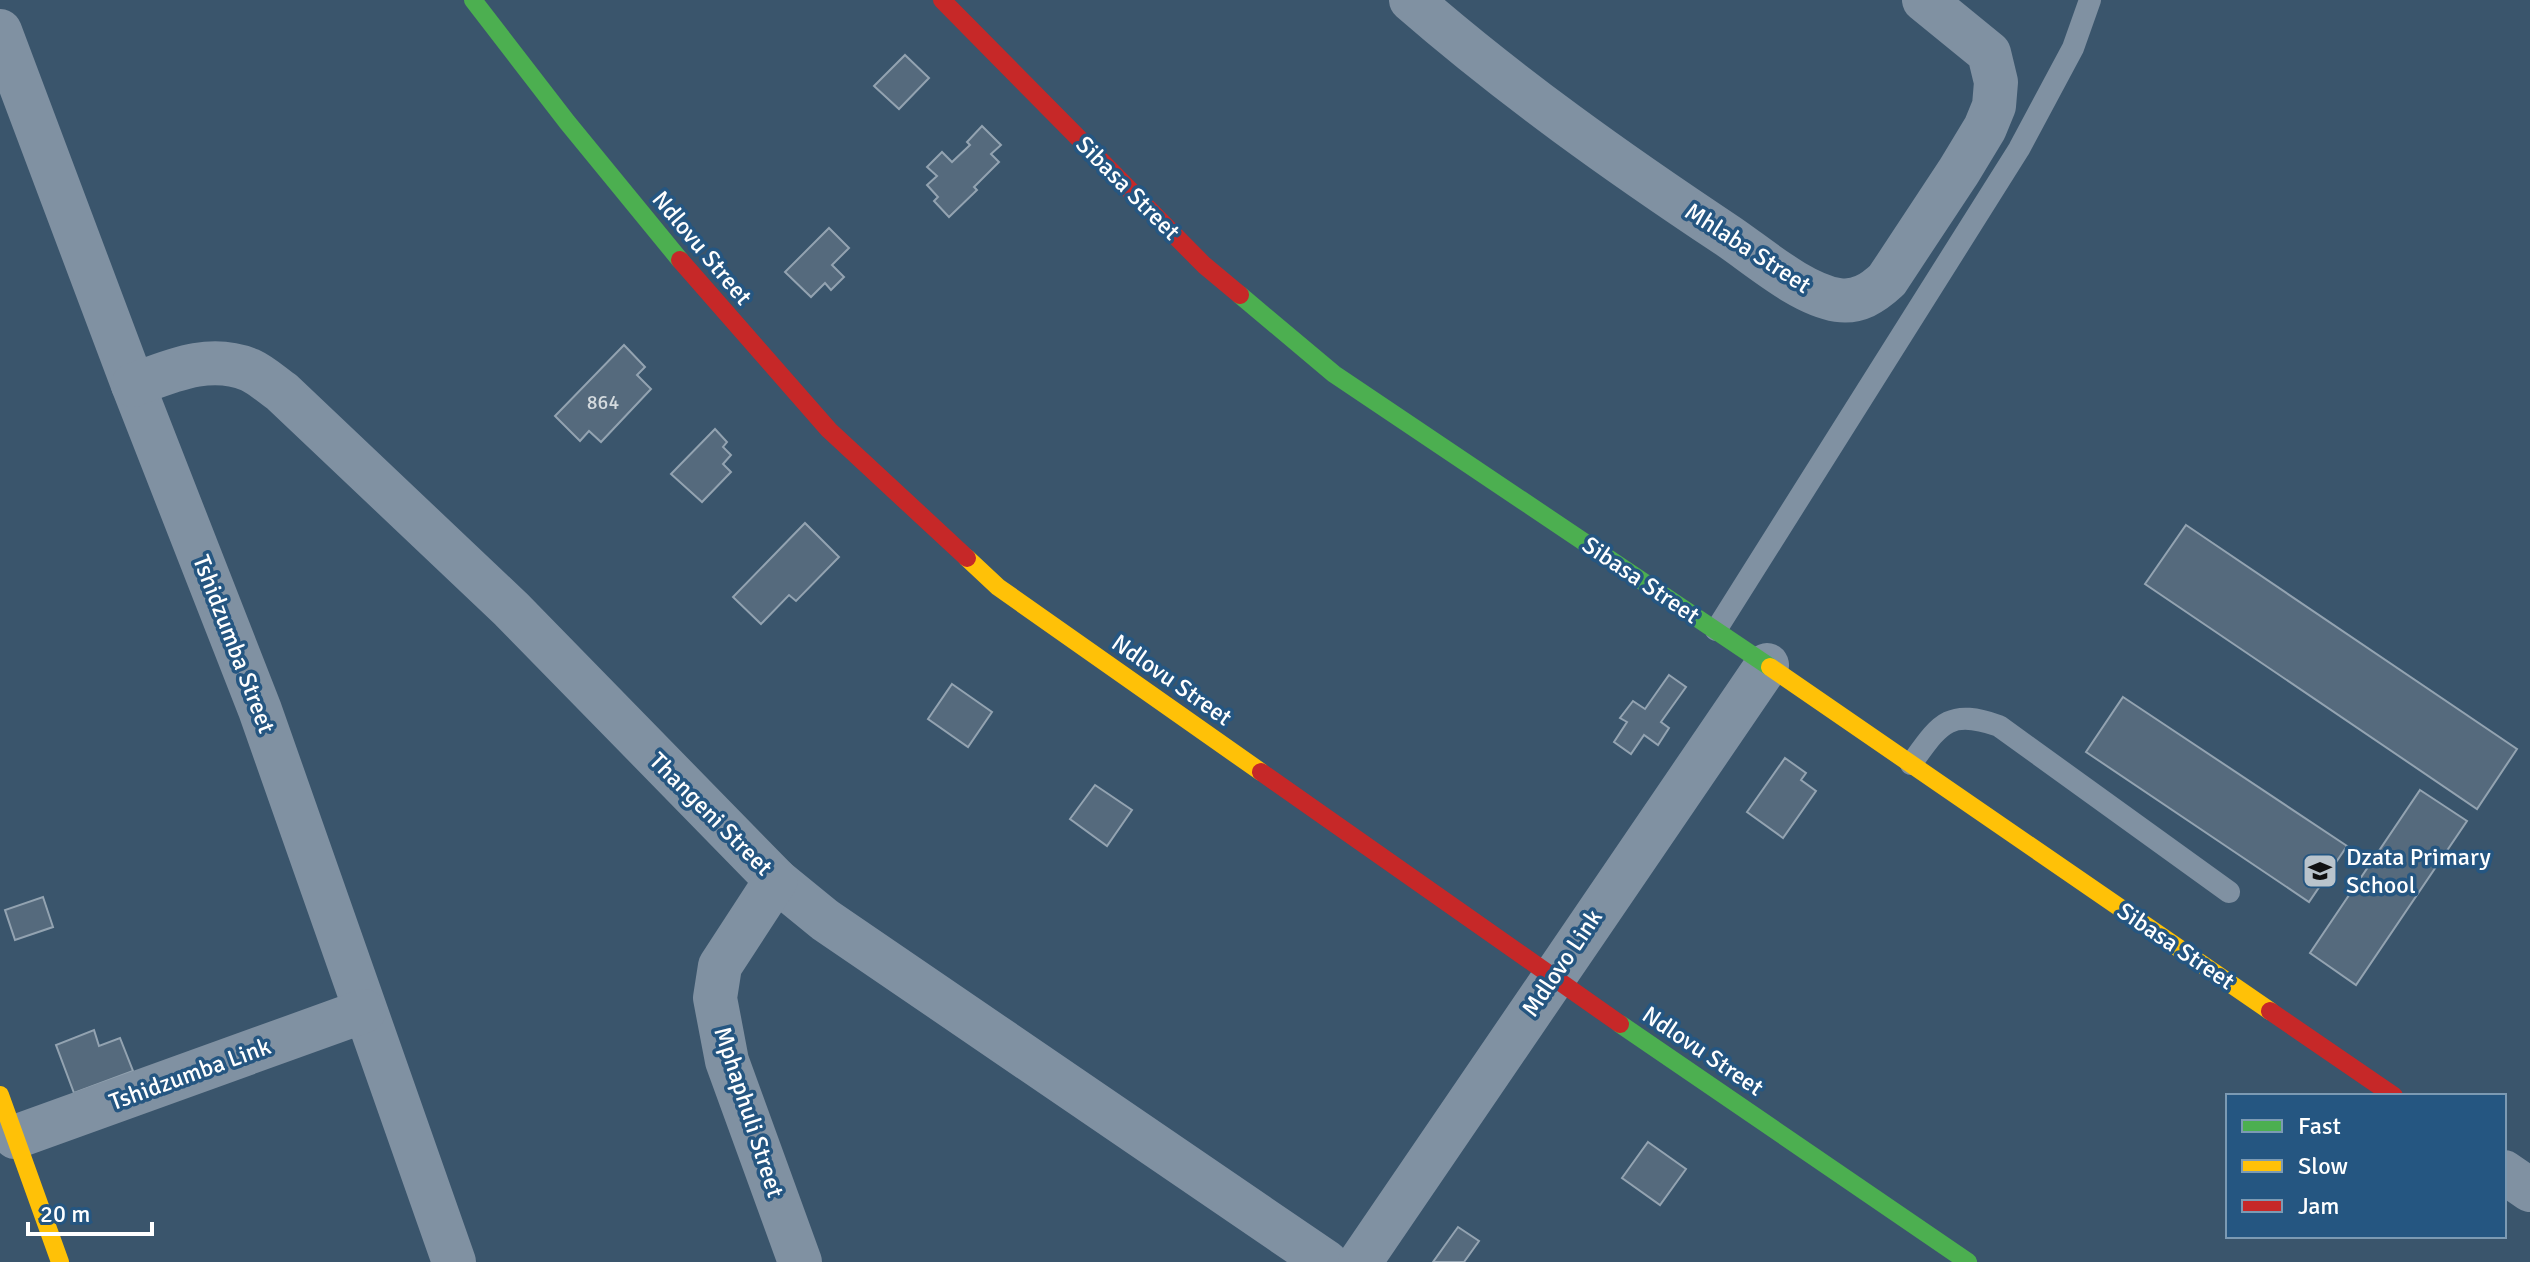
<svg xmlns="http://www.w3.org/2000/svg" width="2530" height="1262" viewBox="0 0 2530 1262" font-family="Signika,sans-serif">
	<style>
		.building { fill: #556a7d; stroke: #93a3b1; stroke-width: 2 }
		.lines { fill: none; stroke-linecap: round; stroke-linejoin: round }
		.lane { stroke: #8091a2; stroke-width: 22 }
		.street { stroke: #8091a2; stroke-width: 44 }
		.fast { stroke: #4caf50; stroke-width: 18 }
		.slow { stroke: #ffc107; stroke-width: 18 }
		.jam { stroke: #c62828; stroke-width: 18 }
		.labels { text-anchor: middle; stroke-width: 7; stroke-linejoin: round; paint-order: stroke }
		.number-label { font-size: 20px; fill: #d4dade }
		.street-label { font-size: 24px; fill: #fff; stroke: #255681 }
		.poi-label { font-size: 24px; fill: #fff; stroke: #255681; text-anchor: start }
	</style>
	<rect width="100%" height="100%" fill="#3a556c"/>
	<g class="building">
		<polygon points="905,55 929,78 899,109 874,86"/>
		<polygon points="982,126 1001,145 991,154 999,162 974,187 977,190 949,217 934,201 938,197 927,185 937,176 927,167 942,152 952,162 970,145 967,142"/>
		<polygon points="829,228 849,248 832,265 844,277 831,290 825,283 811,297 785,272"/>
		<polygon points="624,345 645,367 637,375 651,389 601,442 589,431 580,441 555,416"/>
		<polygon points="715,429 727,442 723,447 731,455 723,464 731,472 702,502 671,474"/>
		<polygon points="805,523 839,557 796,601 789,595 761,624 733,597"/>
		<polygon points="2186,525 2517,749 2477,809 2145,584"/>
		<polygon points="1669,675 1686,687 1661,722 1669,728 1658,745 1644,735 1631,754 1614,742 1627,722 1620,718 1633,701 1645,709"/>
		<polygon points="952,684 992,712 968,747 928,719"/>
		<polygon points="2123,697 2347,846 2309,902 2086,752"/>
		<polygon points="1785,758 1806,773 1801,780 1816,791 1783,838 1747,812"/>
		<polygon points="1095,785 1132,810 1107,846 1070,819"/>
		<polygon points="2420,790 2467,821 2356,985 2310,953"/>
		<polygon points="43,897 53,927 15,940 5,910"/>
		<polygon points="94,1030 99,1046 120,1038 133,1071 74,1093 56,1045"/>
		<polygon points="1648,1142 1686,1169 1660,1205 1622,1178"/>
		<polygon points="1458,1227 1479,1241 1464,1262 1433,1262"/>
	</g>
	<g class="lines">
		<g class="lane">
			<polyline points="1716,630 2019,149 2073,48 2090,0"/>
			<path d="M1911,764c29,-40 37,-56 88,-38l230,166"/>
		</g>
		<g class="street">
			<path d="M1411,0c100,87 207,163 317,236 31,21 73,58 110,64 20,3 35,-7 49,-20l72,-109 26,-43 9,-22 2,-24 -7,-29 -65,-53"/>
			<polyline points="0,31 133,385 260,710 454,1262"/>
			<path d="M133,385c38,-14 77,-32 117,-15 11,5 22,15 32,22l229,217 265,271 49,40 501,342"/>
			<polyline points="776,880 720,966 715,998 727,1061 800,1262"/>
			<polyline points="15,1137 364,1011"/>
			<polyline points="2504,1172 2530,1190"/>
			<polyline points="1360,1262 1767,665"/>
		</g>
		<g class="fast">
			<polyline points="473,0 567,122 680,260"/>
			<polyline points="1240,295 1334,374 1770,667"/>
			<polyline points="1620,1024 1968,1262"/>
		</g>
		<g class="slow">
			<polyline points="967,558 998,587 1261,772"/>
			<polyline points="1770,667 2270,1011"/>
			<polyline points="0,1095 60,1262"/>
		</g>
		<g class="jam">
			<polyline points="942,0 1204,265 1240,295"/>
			<polyline points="680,260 829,430 967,558"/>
			<polyline points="1261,772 1620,1024"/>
			<polyline points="2270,1011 2394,1096"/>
		</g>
	</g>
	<defs>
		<symbol id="school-square" viewBox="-11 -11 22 22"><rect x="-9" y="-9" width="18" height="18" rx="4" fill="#bac4cc" stroke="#255681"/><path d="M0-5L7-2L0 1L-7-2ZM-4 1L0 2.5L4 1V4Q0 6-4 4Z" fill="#111"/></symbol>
	</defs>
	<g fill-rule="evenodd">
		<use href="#school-square" x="2300" y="851" width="40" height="40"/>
	</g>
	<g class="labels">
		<g class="number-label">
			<text x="603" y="409">864</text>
		</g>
		<g class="street-label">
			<text transform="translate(1128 188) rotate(45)" y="8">Sibasa Street</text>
			<text transform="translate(702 248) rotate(50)" y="8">Ndlovu Street</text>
			<text transform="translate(1748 248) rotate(33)" y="8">Mhlaba Street</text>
			<text transform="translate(1641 580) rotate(34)" y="8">Sibasa Street</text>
			<text transform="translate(234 644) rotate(69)" y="8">Tshidzumba Street</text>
			<text transform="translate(1172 680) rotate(35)" y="8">Ndlovu Street</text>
			<text transform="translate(711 814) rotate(45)" y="8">Thangeni Street</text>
			<text transform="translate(2176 946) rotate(34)" y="8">Sibasa Street</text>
			<text transform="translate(1562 963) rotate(-56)" y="8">Mdlovo Link</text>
			<text transform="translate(1703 1051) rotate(34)" y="8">Ndlovu Street</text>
			<text transform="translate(190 1074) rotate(-20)" y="8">Tshidzumba Link</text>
			<text transform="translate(749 1112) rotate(72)" y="8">Mphaphuli Street</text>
		</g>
		<g class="poi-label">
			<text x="2346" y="865">Dzata Primary<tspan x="2346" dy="28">School</tspan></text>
		</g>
	</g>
	<rect x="2226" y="1094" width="280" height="144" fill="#255681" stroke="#7c9ab3" stroke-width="2"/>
	<rect x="2242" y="1120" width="40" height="12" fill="#4caf50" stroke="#7c9ab3" stroke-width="2"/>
	<text x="2298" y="1134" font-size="24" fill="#ffffff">Fast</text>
	<rect x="2242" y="1160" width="40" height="12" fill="#ffc107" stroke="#7c9ab3" stroke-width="2"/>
	<text x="2298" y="1174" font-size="24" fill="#ffffff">Slow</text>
	<rect x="2242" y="1200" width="40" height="12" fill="#c62828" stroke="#7c9ab3" stroke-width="2"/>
	<text x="2298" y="1214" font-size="24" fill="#ffffff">Jam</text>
	<path d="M28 1222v12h124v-12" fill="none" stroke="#ffffff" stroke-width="4"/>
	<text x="40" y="1222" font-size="24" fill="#ffffff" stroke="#255681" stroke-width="6" paint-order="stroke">20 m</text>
</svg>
